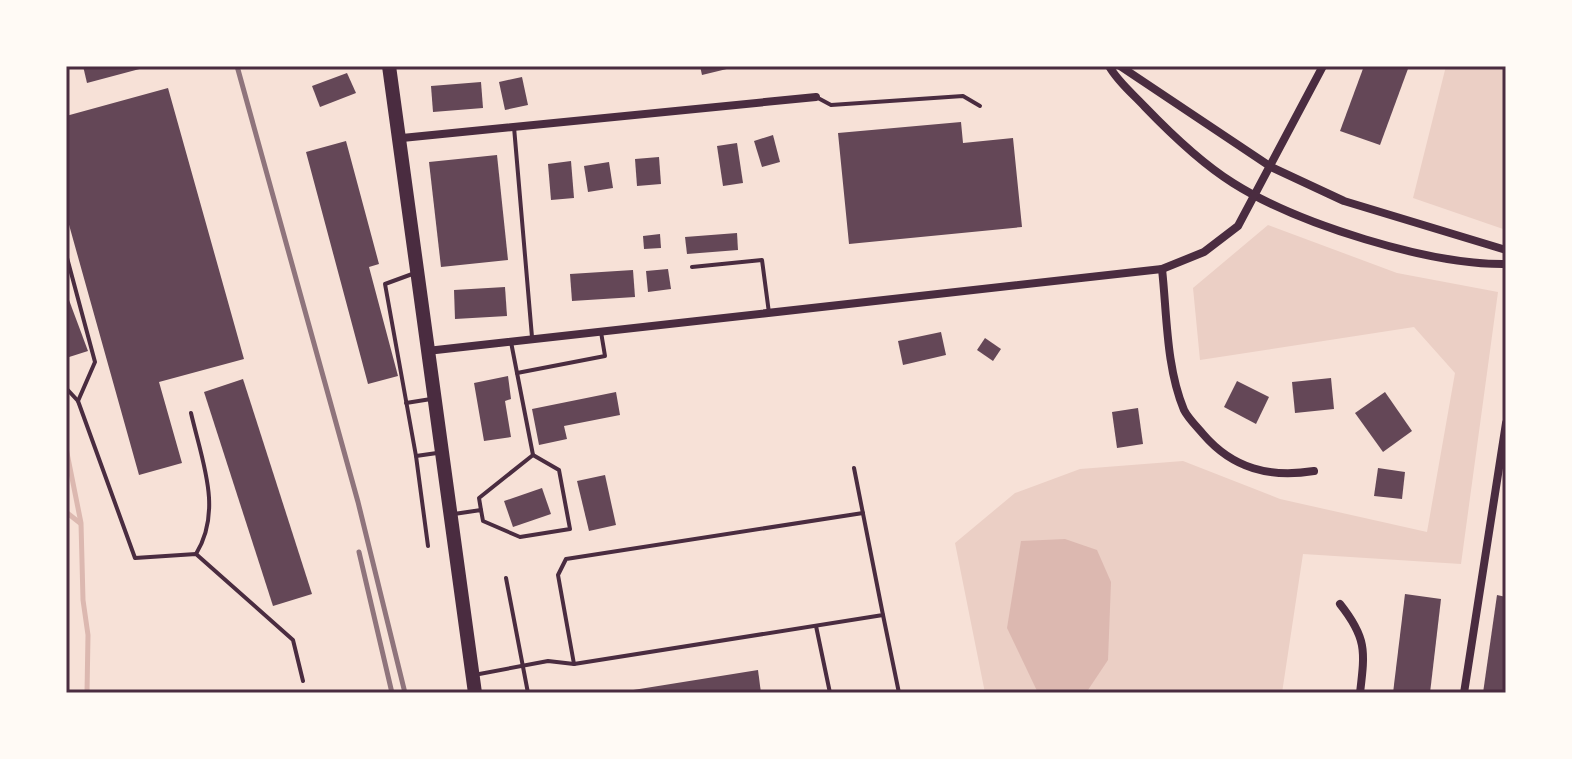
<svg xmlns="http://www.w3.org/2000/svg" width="1572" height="759" viewBox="0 0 1572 759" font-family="'Work Sans',sans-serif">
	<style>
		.green { fill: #ebcfc5 }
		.water { fill: #dcb8b0 }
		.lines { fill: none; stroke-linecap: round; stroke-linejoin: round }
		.stream { stroke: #dcb8b0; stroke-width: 5 }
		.building { fill: #644757 }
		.service { stroke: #4a2c40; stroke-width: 4 }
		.minor { stroke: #4a2c40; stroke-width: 8 }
		.primary { stroke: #4a2c40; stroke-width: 14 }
		.rail { stroke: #8f747c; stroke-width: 5 }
		.neatline { fill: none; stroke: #4a2c40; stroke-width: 3 }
	</style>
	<rect width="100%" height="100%" fill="#f7e1d7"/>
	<g class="green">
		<polygon points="1446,66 1506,66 1506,230 1413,198"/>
		<polygon points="1268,225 1397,273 1498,292 1461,564 1303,554 1282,693 985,693 955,543 1015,493 1080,469 1183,461 1280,499 1427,532 1455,373 1414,327 1200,360 1193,288"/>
	</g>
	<polygon class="water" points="1065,539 1097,550 1111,582 1108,660 1086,693 1038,693 1007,628 1021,541"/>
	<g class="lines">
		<g class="stream">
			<polyline points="66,448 81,523 83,600 88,635 87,693"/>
			<polyline points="66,512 80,523"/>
		</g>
	</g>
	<g class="building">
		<polygon points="83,66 147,66 147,67 87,83"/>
		<polygon points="700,66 734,66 735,67 702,75"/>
		<polygon points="1364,66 1409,66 1380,145 1340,131"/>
		<polygon points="347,73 356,93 320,107 312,86"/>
		<polygon points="522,77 528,105 505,110 499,82"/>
		<polygon points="481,82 483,108 433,112 431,86"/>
		<polygon points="168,88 244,359 159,382 182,463 139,475 66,214 66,116"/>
		<polygon points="961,122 963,143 1013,138 1022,227 849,244 838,133"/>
		<polygon points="773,135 780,162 762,167 754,141"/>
		<polygon points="346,141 379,264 369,267 398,376 368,384 306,152"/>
		<polygon points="737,143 743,183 723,186 717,146"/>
		<polygon points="497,155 508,260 441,267 429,162"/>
		<polygon points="659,157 661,184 637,186 635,159"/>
		<polygon points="571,161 574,198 551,200 548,164"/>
		<polygon points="609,162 613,188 588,192 584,166"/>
		<polygon points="737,233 738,250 687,254 685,237"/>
		<polygon points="660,234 661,248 644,249 643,236"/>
		<polygon points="668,269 671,289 648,292 646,271"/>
		<polygon points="633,270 635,297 572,301 570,274"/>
		<polygon points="505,287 507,316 455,319 454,290"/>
		<polygon points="66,292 88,351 66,358"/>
		<polygon points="941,332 946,355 903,365 898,341"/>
		<polygon points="985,338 1001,349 993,361 977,350"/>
		<polygon points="508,376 511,399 505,401 511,437 484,441 474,383"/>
		<polygon points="1331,378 1334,409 1295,413 1292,382"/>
		<polygon points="243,379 312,594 273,606 204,392"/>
		<polygon points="1237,381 1269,397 1256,424 1224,407"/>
		<polygon points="616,392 620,415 564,426 567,439 539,445 532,409"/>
		<polygon points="1385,392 1412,431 1383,452 1355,413"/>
		<polygon points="1138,408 1143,444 1117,448 1112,412"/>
		<polygon points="1378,468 1405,472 1402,499 1374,496"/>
		<polygon points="605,475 616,525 589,531 577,481"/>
		<polygon points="542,488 551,514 513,527 504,501"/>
		<polygon points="1405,594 1441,599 1430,693 1393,693"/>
		<polygon points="1497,595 1506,597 1506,693 1483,693"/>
		<polygon points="758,670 761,693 627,693 627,691"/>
	</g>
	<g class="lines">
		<g class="service">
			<polyline points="818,98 831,105 963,96 980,106"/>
			<polyline points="514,127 532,337"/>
			<polyline points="66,254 95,362 78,401"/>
			<polyline points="692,267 762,260 769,313"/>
			<polyline points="415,273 385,284 416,456 437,453"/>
			<polyline points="517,373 605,356 601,332"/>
			<polyline points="66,388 78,401 135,558 196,554 293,640 303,681"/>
			<polyline points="406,403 431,399"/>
			<path d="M191,413c11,48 32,97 5,141"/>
			<polyline points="416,456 428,546"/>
			<polyline points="481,510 479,498 533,455"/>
			<polyline points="454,514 481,510 483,521 520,537 570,529 559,470 533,455 511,342"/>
			<polyline points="506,578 528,693"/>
			<polyline points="883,615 899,693"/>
			<polyline points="816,626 830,693"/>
			<polyline points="574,664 558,575 566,559 863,513"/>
			<polyline points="474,675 548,661 574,664 883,615 854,468"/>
		</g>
		<g class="minor">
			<path d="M1109,66c9,16 24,28 36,41 26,27 56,56 88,76 65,41 196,82 273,81"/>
			<polyline points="1120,66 1271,167 1344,201 1506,250"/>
			<polyline points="402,138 816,97"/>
			<path d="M1162,269c5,45 4,98 22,141 4,8 13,17 19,24 30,35 67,44 111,37"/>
			<polyline points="427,351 1162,269 1204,252 1238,226 1323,66"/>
			<path d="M1340,604c27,34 25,47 20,89"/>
			<polyline points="1464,693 1506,423"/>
		</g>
		<polyline class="primary" points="389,66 475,693"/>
		<g class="rail">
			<polyline points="237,66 358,502 405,693"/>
			<polyline points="359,552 392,693"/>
		</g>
	</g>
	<rect width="1572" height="759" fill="none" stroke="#fffaf5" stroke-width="136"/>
	<rect x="68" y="68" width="1436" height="623" class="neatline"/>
</svg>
